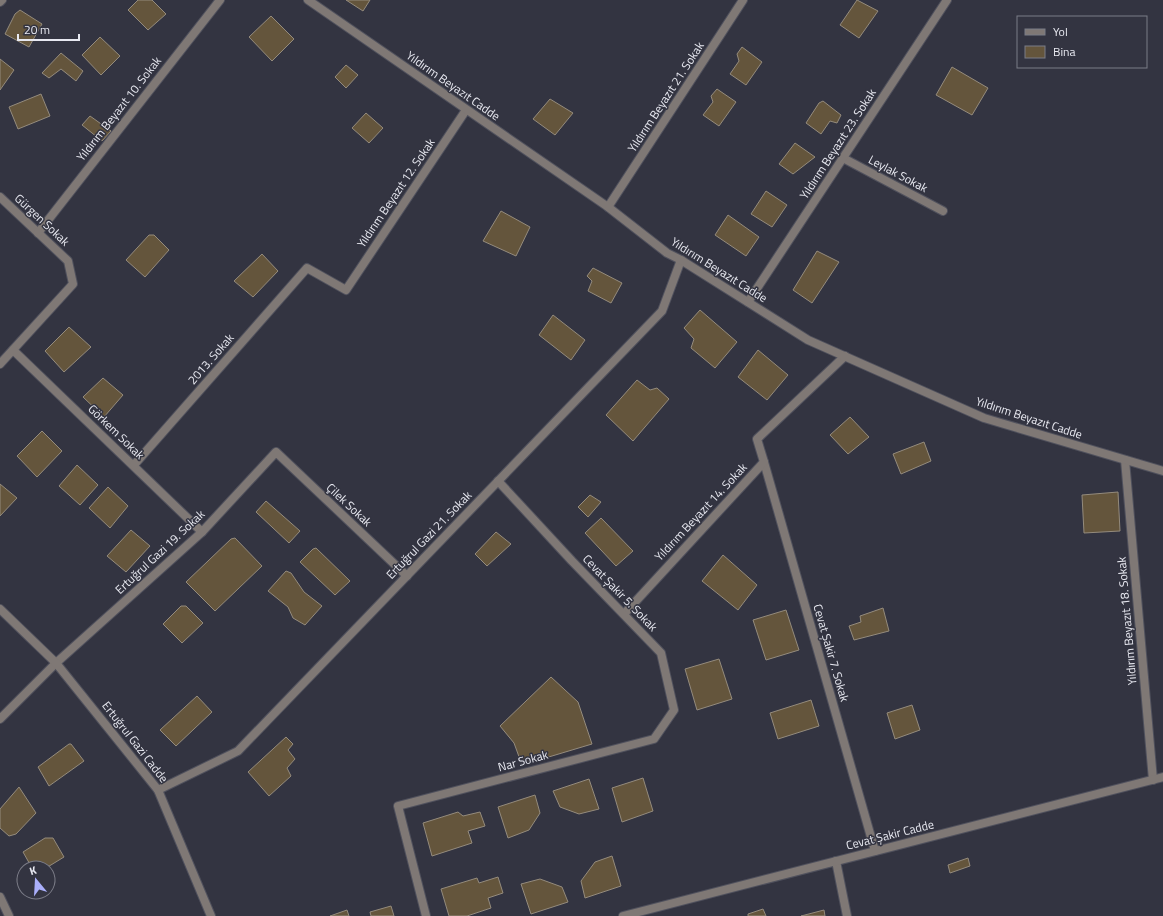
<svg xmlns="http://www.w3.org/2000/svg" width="1163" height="916" viewBox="0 0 1163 916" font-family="'Titillium Web',sans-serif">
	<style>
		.building { fill: #64553c; stroke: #948b7d }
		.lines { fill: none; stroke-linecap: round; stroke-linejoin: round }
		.minor-casing { stroke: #50515d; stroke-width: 10 }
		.tertiary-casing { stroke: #50515d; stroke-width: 10 }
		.minor { stroke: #7f7875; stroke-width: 8 }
		.tertiary { stroke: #7f7875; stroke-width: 8 }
		.labels { text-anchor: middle; stroke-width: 3; stroke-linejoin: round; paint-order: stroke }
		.street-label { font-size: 12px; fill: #e8e9f1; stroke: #333441 }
	</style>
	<rect width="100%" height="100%" fill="#333441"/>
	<g class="building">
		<polygon points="138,0 152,0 166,14 148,30 128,10"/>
		<polygon points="346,0 370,0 363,11"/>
		<polygon points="857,0 878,11 859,38 840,25"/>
		<polygon points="20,10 42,24 29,47 5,34 15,14"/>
		<polygon points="271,16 294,39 272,61 249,37"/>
		<polygon points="100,37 120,56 101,75 82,55"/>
		<polygon points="742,47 762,62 746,85 730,74 739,61 737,54"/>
		<polygon points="61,53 83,71 76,81 61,69 49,78 42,73"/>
		<polygon points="0,59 14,70 0,90"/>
		<polygon points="346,65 358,75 346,88 335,77"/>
		<polygon points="952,67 988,88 972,115 936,95"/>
		<polygon points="717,89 736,102 719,126 703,115 713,102 711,96"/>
		<polygon points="41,94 50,116 18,129 9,107"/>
		<polygon points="550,99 573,113 555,135 533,119"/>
		<polygon points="823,101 841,115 837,123 830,121 821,134 806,123 819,103"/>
		<polygon points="366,113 383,128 369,143 352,128"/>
		<polygon points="90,116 111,131 102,141 82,125"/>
		<polygon points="795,143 815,157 793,174 779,164"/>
		<polygon points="766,191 787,205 772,227 751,214"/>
		<polygon points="501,211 530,227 516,256 483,241"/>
		<polygon points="728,215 759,237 746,256 715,235"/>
		<polygon points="149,235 154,235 169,250 145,277 126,260"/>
		<polygon points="817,251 839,262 812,303 793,290"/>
		<polygon points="262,254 278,271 253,297 234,281"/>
		<polygon points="593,268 622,283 611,303 588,291 592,281 587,276"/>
		<polygon points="700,310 737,342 715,368 691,348 694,339 684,328"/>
		<polygon points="553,315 585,340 571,360 539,335"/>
		<polygon points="69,327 91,347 64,372 45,351"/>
		<polygon points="758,350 788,375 767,400 738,377"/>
		<polygon points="103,378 123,395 104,417 83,397"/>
		<polygon points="637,380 650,390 657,388 669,399 633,441 606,415"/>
		<polygon points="850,417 869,437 848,454 830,435"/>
		<polygon points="42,431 62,451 37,477 17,456"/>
		<polygon points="924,442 931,461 901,474 893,454"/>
		<polygon points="77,465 98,485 80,505 59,486"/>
		<polygon points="0,484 17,498 0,516"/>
		<polygon points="108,487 128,506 110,528 89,508"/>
		<polygon points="1118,492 1120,531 1084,533 1082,495"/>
		<polygon points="590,495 601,502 588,517 578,507"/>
		<polygon points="266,501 300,531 289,543 256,512"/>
		<polygon points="601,518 633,551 616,566 585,533"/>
		<polygon points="131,530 150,546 126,572 107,556"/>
		<polygon points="496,532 511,544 487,566 475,554"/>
		<polygon points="235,538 262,566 215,611 186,582 231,539"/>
		<polygon points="316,548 350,581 335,595 300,562 313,549"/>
		<polygon points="723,555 757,585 738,610 702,581"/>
		<polygon points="286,571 291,573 304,592 322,606 305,625 293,618 288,607 268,591"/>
		<polygon points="181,606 186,606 203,623 182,643 163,624"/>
		<polygon points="883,608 889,631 854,640 849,626 861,622 860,616"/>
		<polygon points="786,610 799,650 766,660 753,620"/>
		<polygon points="719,659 732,699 697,710 685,669"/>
		<polygon points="551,677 578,702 592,744 522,765 514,743 500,726"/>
		<polygon points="197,696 212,712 176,746 160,730"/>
		<polygon points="811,700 819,726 778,739 770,713"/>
		<polygon points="912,705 920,730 895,739 887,713"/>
		<polygon points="286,737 293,744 288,750 295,759 287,768 291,776 269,796 248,772"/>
		<polygon points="69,744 71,744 84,761 49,786 38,767"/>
		<polygon points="643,778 653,811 622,822 612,788"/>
		<polygon points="589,779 599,809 579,814 560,807 553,791"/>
		<polygon points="19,787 36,813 16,834 9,836 0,828 0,809"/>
		<polygon points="535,795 540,813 529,830 508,838 498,807"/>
		<polygon points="458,812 463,816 480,812 485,826 468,831 472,843 432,856 423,823"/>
		<polygon points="45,838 53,838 64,857 46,868 32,868 23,852"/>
		<polygon points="612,856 621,886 585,898 581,881 595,862"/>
		<polygon points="968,858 970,866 950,873 948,865"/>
		<polygon points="498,877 503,893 488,898 491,908 467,916 449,916 441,889 477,878 479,883"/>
		<polygon points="540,879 562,887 568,902 531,914 521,884"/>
		<polygon points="391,906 394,916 371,916 370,912"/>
		<polygon points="763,909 766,916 748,916 748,914"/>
		<polygon points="347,910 349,916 330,916"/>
		<polygon points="824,910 825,916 801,916"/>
	</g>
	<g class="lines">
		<defs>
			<g id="minor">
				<polyline points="0,2 2,0"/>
				<polyline points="843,158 943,211"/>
				<polyline points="0,197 68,261 73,284 0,364"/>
				<polyline points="608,207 743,0"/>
				<polyline points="38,233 220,0"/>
				<polyline points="748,302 947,0"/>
				<polyline points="13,350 202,532"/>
				<polyline points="1125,460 1153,780"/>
				<polyline points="764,462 875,851"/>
				<polyline points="134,465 307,268 346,290 466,110"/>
				<polyline points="624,614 764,462 757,439 845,356"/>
				<polyline points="0,719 56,663 202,532 276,452 407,576"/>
				<polyline points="158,790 238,751 662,311 681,260"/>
				<polyline points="836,861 847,916"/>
				<polyline points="0,897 9,916"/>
				<polyline points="426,916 398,806 654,739 674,710 661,653 572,561 498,481"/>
				<polyline points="623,916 1163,777"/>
			</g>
			<g id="tertiary">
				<polyline points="308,0 608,207 667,253 681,260 808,340 984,418 1163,471"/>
				<polyline points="0,609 56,663 158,790 211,916"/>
			</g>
		</defs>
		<use href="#minor" class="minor-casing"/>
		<use href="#tertiary" class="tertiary-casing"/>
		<use href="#minor" class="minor"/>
		<use href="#tertiary" class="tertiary"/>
	</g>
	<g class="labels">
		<g class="street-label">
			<text transform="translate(453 86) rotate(35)" y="4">Yıldırım Beyazıt Cadde</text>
			<text transform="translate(666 97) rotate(-57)" y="4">Yıldırım Beyazıt 21. Sokak</text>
			<text transform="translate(119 109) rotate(-52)" y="4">Yıldırım Beyazıt 10. Sokak</text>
			<text transform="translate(838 144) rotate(-57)" y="4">Yıldırım Beyazıt 23. Sokak</text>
			<text transform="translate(898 174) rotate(28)" y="4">Leylak Sokak</text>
			<text transform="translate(396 193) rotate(-56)" y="4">Yıldırım Beyazıt 12. Sokak</text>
			<text transform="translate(42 220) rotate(43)" y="4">Gürgen Sokak</text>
			<text transform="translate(719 270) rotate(32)" y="4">Yıldırım Beyazıt Cadde</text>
			<text transform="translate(211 359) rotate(-49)" y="4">2013. Sokak</text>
			<text transform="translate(1029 418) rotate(18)" y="4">Yıldırım Beyazıt Cadde</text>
			<text transform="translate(116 432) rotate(44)" y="4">Görkem Sokak</text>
			<text transform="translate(349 505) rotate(43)" y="4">Çilek Sokak</text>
			<text transform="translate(701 512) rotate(-47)" y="4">Yıldırım Beyazıt 14. Sokak</text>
			<text transform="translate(429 535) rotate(-46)" y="4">Ertuğrul Gazi 21. Sokak</text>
			<text transform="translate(160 552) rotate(-43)" y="4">Ertuğrul Gazi 19. Sokak</text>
			<text transform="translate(620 593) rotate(46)" y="4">Cevat Şakir 5. Sokak</text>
			<text transform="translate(1127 621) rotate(-95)" y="4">Yıldırım Beyazıt 18. Sokak</text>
			<text transform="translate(831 653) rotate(74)" y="4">Cevat Şakir 7. Sokak</text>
			<text transform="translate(135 742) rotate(52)" y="4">Ertuğrul Gazi Cadde</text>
			<text transform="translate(523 761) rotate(-15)" y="4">Nar Sokak</text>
			<text transform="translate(890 835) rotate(-14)" y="4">Cevat Şakir Cadde</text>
		</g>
	</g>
	<rect x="1017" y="16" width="130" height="52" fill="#333441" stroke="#7b7c87"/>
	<rect x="1025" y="29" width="20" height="6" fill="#7f7875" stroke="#7b7c87"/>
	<text x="1053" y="36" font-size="12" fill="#e8e9f1">Yol</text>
	<rect x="1025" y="46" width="20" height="12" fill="#64553c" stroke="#7b7c87"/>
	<text x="1053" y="56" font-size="12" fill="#e8e9f1">Bina</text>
	<g transform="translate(36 880) rotate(342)"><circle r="19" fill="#333441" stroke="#7b7c87"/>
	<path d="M0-3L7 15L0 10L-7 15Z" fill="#aaaffb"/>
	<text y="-6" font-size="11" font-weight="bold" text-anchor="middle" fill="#e8e9f1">K</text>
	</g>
	<path d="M18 34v6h61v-6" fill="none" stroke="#e8e9f1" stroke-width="2"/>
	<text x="24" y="34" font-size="12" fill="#e8e9f1" stroke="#333441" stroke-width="3" paint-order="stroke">20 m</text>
</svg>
